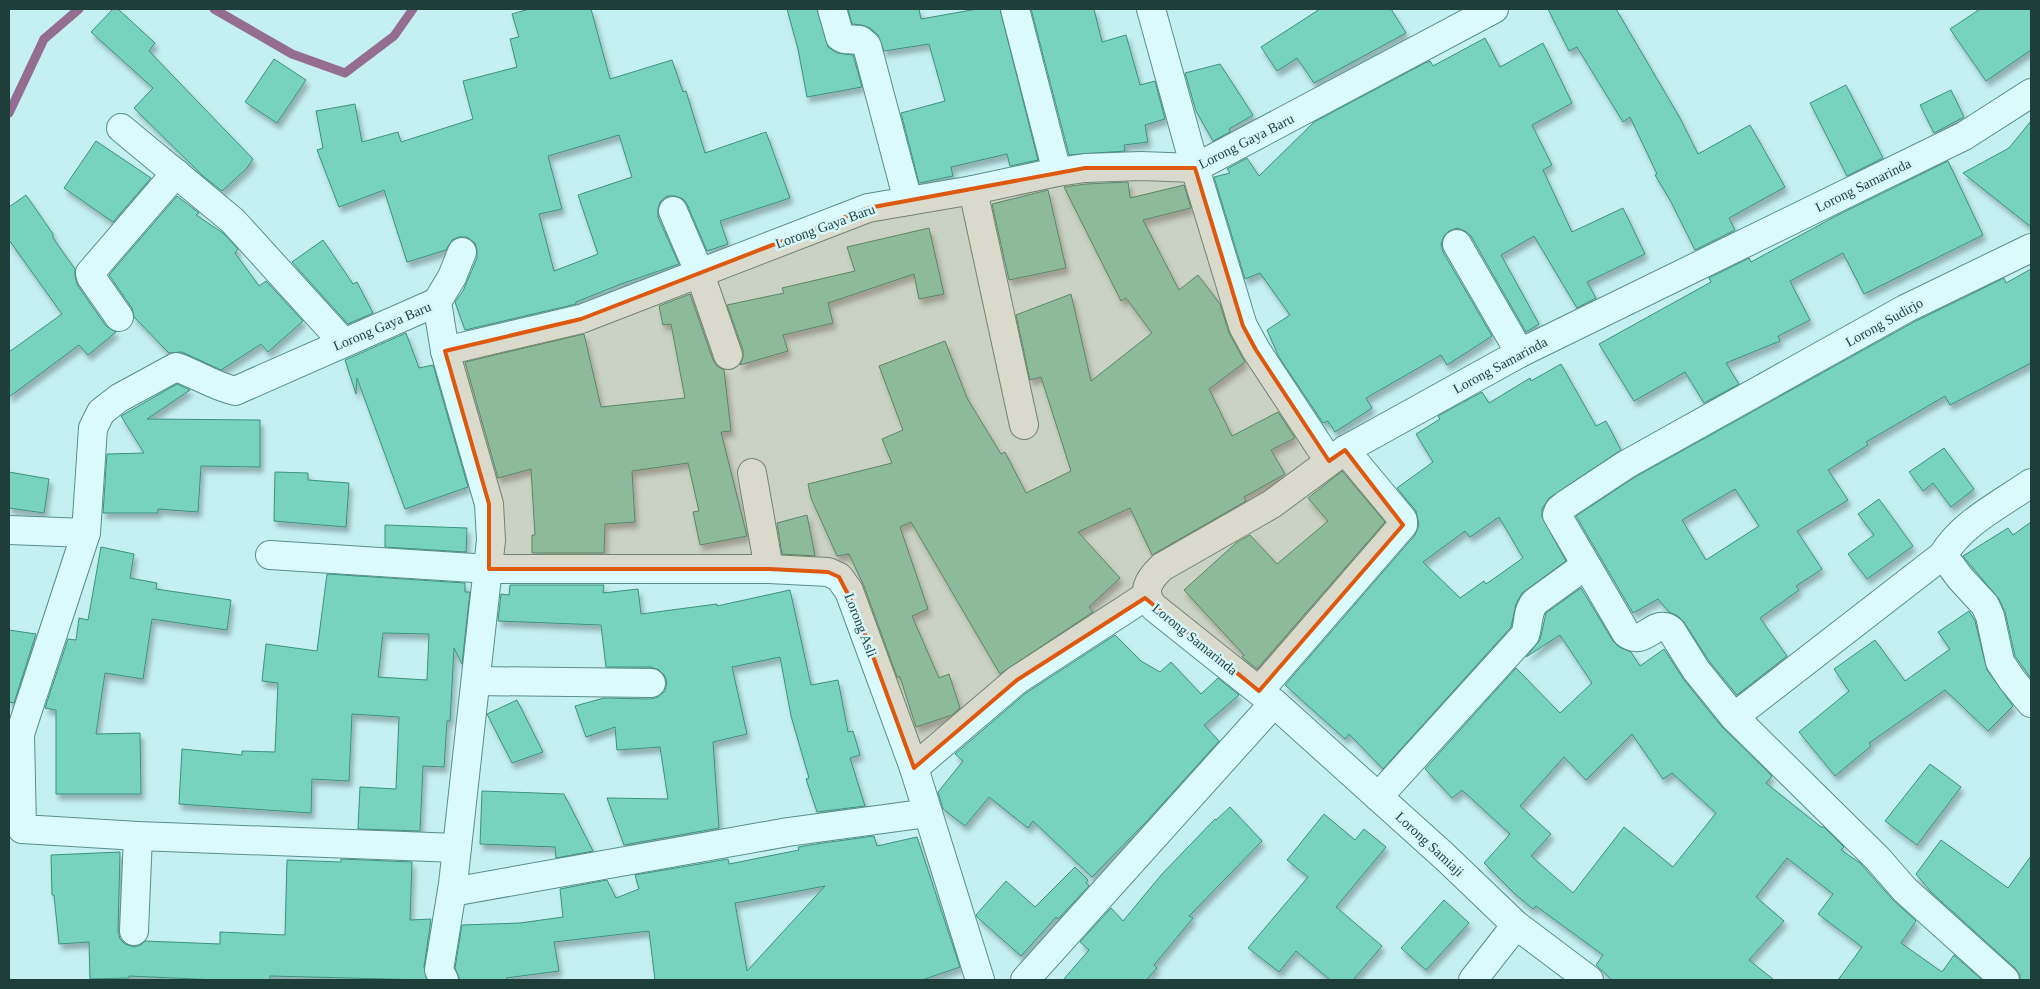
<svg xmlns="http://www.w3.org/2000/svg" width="2040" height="989" viewBox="0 0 2040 989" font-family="Georgia,serif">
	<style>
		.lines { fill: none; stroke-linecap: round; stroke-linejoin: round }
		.stream { stroke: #956d91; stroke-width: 9 }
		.building { fill: #78d3be; stroke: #3d917b; fill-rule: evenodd; filter: url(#shadow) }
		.street-casing { stroke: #598f89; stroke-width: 30 }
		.street { stroke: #dafafc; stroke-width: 28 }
		.marked { fill: #de580e; fill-opacity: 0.2; stroke: #de580e; stroke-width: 4; stroke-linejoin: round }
		.labels { text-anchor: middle; stroke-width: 5; stroke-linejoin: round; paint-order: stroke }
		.street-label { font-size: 14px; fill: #1e3e39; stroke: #d6f6f9 }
	</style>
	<defs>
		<filter id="shadow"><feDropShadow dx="3" dy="5.5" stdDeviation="2.5" flood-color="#0004"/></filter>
	</defs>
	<rect width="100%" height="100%" fill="#c5f0f2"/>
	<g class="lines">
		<g class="stream">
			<polyline points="214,9 292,54 345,73 394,36 413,9"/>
			<polyline points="9,113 44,39 79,9"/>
		</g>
	</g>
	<g class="building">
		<polygon points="113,9 118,9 155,43 149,51 253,159 247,168 222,191 203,176 134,108 153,88 91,32"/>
		<path d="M529,9h62l19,70 62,-19 11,32 3,-1 19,62 61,-21 24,66 -70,23 8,23 -21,7 -20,-47 -4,-5 -8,-3h-8l-7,6 -2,7v8l21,47 -58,20 -45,18v2l-111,26 -10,-28 8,-11 14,-33v-8l-2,-7 -8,-6h-8l-7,3 -6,10 -39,12 -23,-72 -45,17 -22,-57 6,-2 -7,-37 39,-7 7,38 36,-10 3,10 72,-23 -10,-38 54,-14 -7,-28 9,-2 -7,-23zM619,135l13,42 -54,18 20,59 -44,17 -15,-57 23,-5 -14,-53z"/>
		<polygon points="787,9 817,9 828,47 837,53 853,55 862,87 807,97 798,49"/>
		<polygon points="848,9 919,9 921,19 977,9 1000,9 1038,160 1010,166 1007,154 951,167 953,176 919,183 901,113 945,101 929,44 884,51 878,35 870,28 862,25 852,24"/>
		<polygon points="1031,9 1094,9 1102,42 1126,35 1140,85 1155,81 1165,119 1145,125 1148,142 1124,145 1125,151 1069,155"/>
		<polygon points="1320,9 1391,9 1406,33 1314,83 1297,58 1277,71 1261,47"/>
		<polygon points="1548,9 1616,9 1680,118 1698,154 1750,125 1785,187 1729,218 1735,230 1695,250 1670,200 1655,175 1657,174 1630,117 1623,122 1577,47 1569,51"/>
		<polygon points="1980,9 2031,9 2031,50 1986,81 1950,29"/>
		<polygon points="1485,38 1500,67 1543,43 1572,103 1532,125 1552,165 1543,170 1572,232 1623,208 1645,254 1587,282 1596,298 1577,308 1534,236 1501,255 1539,324 1526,332 1471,236 1465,231 1457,228 1449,231 1444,236 1441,244 1443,252 1492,336 1447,365 1441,355 1366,398 1372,408 1335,432 1328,421 1323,423 1279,357 1267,330 1290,315 1260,273 1245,279 1214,177 1230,173 1227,169 1247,158 1259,176 1314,122 1425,63 1430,61 1433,66"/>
		<polygon points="274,59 306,80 277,123 245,102"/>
		<polygon points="1220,64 1253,115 1229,129 1230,132 1213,141 1196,111 1185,73"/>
		<polygon points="1846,85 1883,158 1847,176 1810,103"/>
		<polygon points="1951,90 1964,117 1934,133 1920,105"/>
		<polygon points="2031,121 2031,227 1963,173 2009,148"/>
		<polygon points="96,141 151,178 113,222 64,188"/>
		<polygon points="1948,161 1983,235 1864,294 1843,253 1790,281 1810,320 1778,336 1780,341 1726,363 1739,384 1704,403 1685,372 1634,401 1599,344 1711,282 1709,278 1749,258 1751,262 1836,216"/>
		<polygon points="1128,182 1130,198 1184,185 1191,208 1143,220 1179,290 1198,275 1220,304 1229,333 1245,362 1209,389 1232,436 1278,412 1295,438 1271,450 1285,474 1244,497 1246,501 1152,555 1130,508 1078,532 1120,578 1089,607 1093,612 1000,674 911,522 900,527 928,609 912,616 939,678 949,674 960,708 952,715 916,727 900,677 897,677 864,586 849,554 837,556 811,498 808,484 892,463 882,439 903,430 879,366 945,341 967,398 1001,454 1005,452 1026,493 1071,471 1041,377 1030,380 1016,315 1071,294 1091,381 1152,333 1126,298 1121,301 1064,187 1086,184"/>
		<polygon points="1048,190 1066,268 1009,280 992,204"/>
		<polygon points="26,195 53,234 53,238 75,269 75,277 78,286 106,326 116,332 88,355 79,345 9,397 9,352 62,314 9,240 9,207"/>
		<polygon points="177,196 199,213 196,215 223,233 238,249 235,253 259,286 266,281 303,321 268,352 261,344 221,370 182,352 169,353 134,317 132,308 109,275"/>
		<polygon points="929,228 944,294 919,299 914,274 828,303 833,323 783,335 788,351 740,365 743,357 743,350 727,305 784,293 782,288 855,271 847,247"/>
		<polygon points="323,240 353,284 357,282 373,313 348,324 292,262"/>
		<path d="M2031,269v94l-81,42 -5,-9 -79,46 2,3 -40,25 20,30 -51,31 25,38 -26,17 3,4 -39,28 27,38 -50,39 -28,-34 -25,-39 -6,-6 -9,-4 -11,-13 -25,14 -57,-97 59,-39 277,-154 92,-45 2,5zM1735,489l24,37 -53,34 -24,-40z"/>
		<polygon points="690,294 713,360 717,366 724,370 731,431 721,432 747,536 700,545 693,512 699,511 688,463 632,471 635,522 605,524 604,553 532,553 532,535 535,535 531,469 498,478 465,362 584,334 601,407 685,398 671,324 663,325 659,306"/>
		<polygon points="406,333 419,368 433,365 468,487 405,509 357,378 356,394 345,360"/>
		<path d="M1561,364l35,62 10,-5 15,29 -72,48 -7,11v8l24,44 -44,32 -6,11 -5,23 -128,142 -34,-35 -4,5 -60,-54 130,-150 4,-10 -3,-14 -19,-23 36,-26 -17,-28 24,-15 -2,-3 44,-24 7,11 41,-25 1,3zM1499,517l24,41 -37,26 -2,-3 -24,17 -37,-36 42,-31 5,6z"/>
		<polygon points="177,384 190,390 147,419 260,420 260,467 201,466 198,512 158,509 158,513 103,513 107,454 144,453 121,416"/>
		<polygon points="1944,448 1974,489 1951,507 1933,483 1923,491 1909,472"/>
		<polygon points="1342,471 1385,522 1257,669 1242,657 1244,655 1184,590 1236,543 1250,535 1277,564 1328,521 1308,498"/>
		<polygon points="9,472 49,479 44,513 9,508"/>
		<polygon points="275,472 308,473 308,480 349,483 346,527 274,521"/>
		<polygon points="1879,499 1913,546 1867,579 1848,554 1874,535 1858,514"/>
		<polygon points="807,515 815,556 782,554 777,523"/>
		<polygon points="2031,522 2031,677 2030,677 2015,656 2005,612 1999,599 1963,556 2008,528 2013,535"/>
		<polygon points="385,525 467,528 466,552 385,547"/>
		<polygon points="101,547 134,554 130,578 157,583 156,589 231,600 227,630 152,619 143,679 105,673 96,734 140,733 141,794 56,794 56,710 45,708 68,639 76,640 79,618 88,620"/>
		<path d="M327,574l138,9v9h5l-8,72 -8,-16 -4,73h-3l-3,46 -21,-1 -3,65 -62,-2 2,-42 36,2 3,-72 -47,-3 -3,67 -37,-2 -1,34 -132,-9 3,-55 60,6v-4l33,1 3,-69 -16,-2 4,-37 51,7zM383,633l46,1 -2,46 -49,-3z"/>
		<polygon points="510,585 604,585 603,593 638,589 641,614 717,604 717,606 790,590 811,685 838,680 848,732 853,731 860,755 850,758 865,806 817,812 806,779 809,778 791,716 780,657 732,667 747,734 713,742 719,828 624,845 607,798 668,799 660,747 617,750 615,727 586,737 575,706 604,698 651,699 658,697 665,691 667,683 665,676 659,670 651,667 606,667 601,625 498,621 501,594 509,595"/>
		<path d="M1581,588l32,53 6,6 12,5 9,14 24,-17 20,31 38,47 50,49 -6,7 55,44h3l20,20 -3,3 19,13 33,37 23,21 -15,22 41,29 12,-17 28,25h-144l24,-33 -44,-33 15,-20 -46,-36 -31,39 28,24 -35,39 25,20h-162l-16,-15 7,-10 -67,-49 -3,3 -18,-15 -31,-31 26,-29 -48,-44 -10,8 -27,-29 91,-101 44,45 32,-30 -32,-48 -34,22 14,-17 6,-27zM1632,734l31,45 9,-6 44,40 -43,54 -49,-40 -51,66 -42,-37 20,-22 -31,-28 44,-49 22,23z"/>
		<polygon points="1969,611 1975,621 1987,670 2013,706 1988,731 1945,690 1869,743 1871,746 1835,776 1799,732 1849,691 1834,669 1875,640 1905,681 1950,649 1938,632"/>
		<polygon points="9,630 36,634 14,703 9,702"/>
		<polygon points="1115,635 1141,661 1160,672 1171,662 1201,694 1218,678 1239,695 1204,725 1219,741 1147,821 1092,877 1033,821 1028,828 989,797 965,826 943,809 938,792 963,761 955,754 1026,693"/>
		<polygon points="517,700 543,752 512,763 487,714"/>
		<polygon points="1930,764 1961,787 1917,845 1885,821"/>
		<polygon points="482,791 564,794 593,851 556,858 555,847 480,844"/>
		<polygon points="1230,807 1262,841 1189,916 1193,918 1154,965 1157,968 1146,980 1063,980 1089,950 1080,942 1111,908 1123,921 1162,874 1215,819 1216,820"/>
		<polygon points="1324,814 1355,840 1364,829 1386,847 1336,907 1382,946 1353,980 1330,980 1296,951 1279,972 1248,948 1308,877 1287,860"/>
		<path d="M874,836l3,10 40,-9 43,130 -38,13h-267l-6,-49 -95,11 5,29 -53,7 1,2h-47l-5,-12 7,-43 58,-2 43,-6 -3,-28 47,-9 9,18 23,-9 -4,-14 93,-16 1,5 70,-14 -1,-3 18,-3zM825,886l-78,85 -12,-68z"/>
		<polygon points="1941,840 2008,888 2031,856 2031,980 2020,980 2020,975 2015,968 1931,892 1916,874"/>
		<polygon points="120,852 118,931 120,939 125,944 134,947 141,945 145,941 220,944 220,932 285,935 287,860 341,862 341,859 412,862 410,920 431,919 424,967 427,980 270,976 270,980 218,980 129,976 129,978 90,979 89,942 59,944 54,895 52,895 51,855"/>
		<polygon points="1075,867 1088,880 1086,883 1089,886 1058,919 1056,917 1021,956 977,917 976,915 1006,881 1035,907"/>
		<polygon points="1444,900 1469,923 1426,970 1401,948"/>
	</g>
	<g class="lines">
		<defs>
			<g id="street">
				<polyline points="832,9 840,37 844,39 860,40 867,46 908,201"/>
				<polyline points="1015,9 1057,172"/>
				<polyline points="1151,9 1195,168 1243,326 1256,350 1329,461"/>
				<polyline points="121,128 233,221 343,342"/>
				<polyline points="973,190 1024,425"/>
				<polyline points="673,211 700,274 728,355"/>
				<polyline points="1457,244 1520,353"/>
				<polyline points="437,302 452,277 462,252"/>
				<polyline points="119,317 91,277 90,273 176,173"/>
				<polyline points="752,473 769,569"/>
				<polyline points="9,530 86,533"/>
				<polyline points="270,555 489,569 769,569 828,572 839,577 849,591 856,610 914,768 980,980"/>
				<polyline points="1943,555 1960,578 1985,605 1990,616 2000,662 2012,680 2031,703"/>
				<polyline points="476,681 651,683"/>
				<polyline points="1259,691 1403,525 1403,520 1399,515 1345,450"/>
				<path d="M1734,717l209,-162c19,-32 58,-51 88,-72"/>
				<polyline points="914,768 1017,680 1146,596"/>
				<path d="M1378,797l147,-162c4,-12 2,-24 10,-33l51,-37"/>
				<path d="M457,848l-319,-12 -116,-7 -2,-95 66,-201 7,-105 8,-16 18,-14 57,-31c20,7 38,19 59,24l202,-89 8,49 136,-32 287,-111 105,-18 84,-18 28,-4 56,-2 54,2 299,-159"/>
				<polyline points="452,892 788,832 928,813"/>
				<polyline points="134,931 138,836"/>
				<polyline points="444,980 439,970 453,884 491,540 489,504 445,351"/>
				<polyline points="1025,980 1274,703"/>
				<polyline points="1473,980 1516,925"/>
				<path d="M1589,980l-73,-55 -72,-69 -170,-153 -119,-95c-15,-15 -7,-28 7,-41l110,-63 73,-54 175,-97 444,-217 67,-43"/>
				<path d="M2005,980l-100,-90 -27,-31 -144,-142 -38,-47 -25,-40c-17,-13 -26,18 -45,3l-69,-118 2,-5 6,-5 62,-41 278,-155 126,-61"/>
			</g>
		</defs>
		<use href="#street" class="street-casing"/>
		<use href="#street" class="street"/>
	</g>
	<path class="marked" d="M1085,168h110l48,158 13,24 73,111 16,-11 58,75 -144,166 -114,-93 -128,82 -103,88 -58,-158 -17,-33 -11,-5 -59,-3h-280v-65l-44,-153 136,-32 287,-111z"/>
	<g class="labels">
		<g class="street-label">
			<text transform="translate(1246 141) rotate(-27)" y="5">Lorong Gaya Baru</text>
			<text transform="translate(1863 185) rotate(-26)" y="5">Lorong Samarinda</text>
			<text transform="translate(825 226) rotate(-20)" y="5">Lorong Gaya Baru</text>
			<text transform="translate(1884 322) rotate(-29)" y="5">Lorong Sudirjo</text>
			<text transform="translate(382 326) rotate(-23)" y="5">Lorong Gaya Baru</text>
			<text transform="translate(1500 365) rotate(-28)" y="5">Lorong Samarinda</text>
			<text transform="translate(861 625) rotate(69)" y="5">Lorong Asli</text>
			<text transform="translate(1195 639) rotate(39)" y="5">Lorong Samarinda</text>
			<text transform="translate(1430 844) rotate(43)" y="5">Lorong Samiaji</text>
		</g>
	</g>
	<rect width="2040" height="989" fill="none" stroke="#1e3e39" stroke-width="20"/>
</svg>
